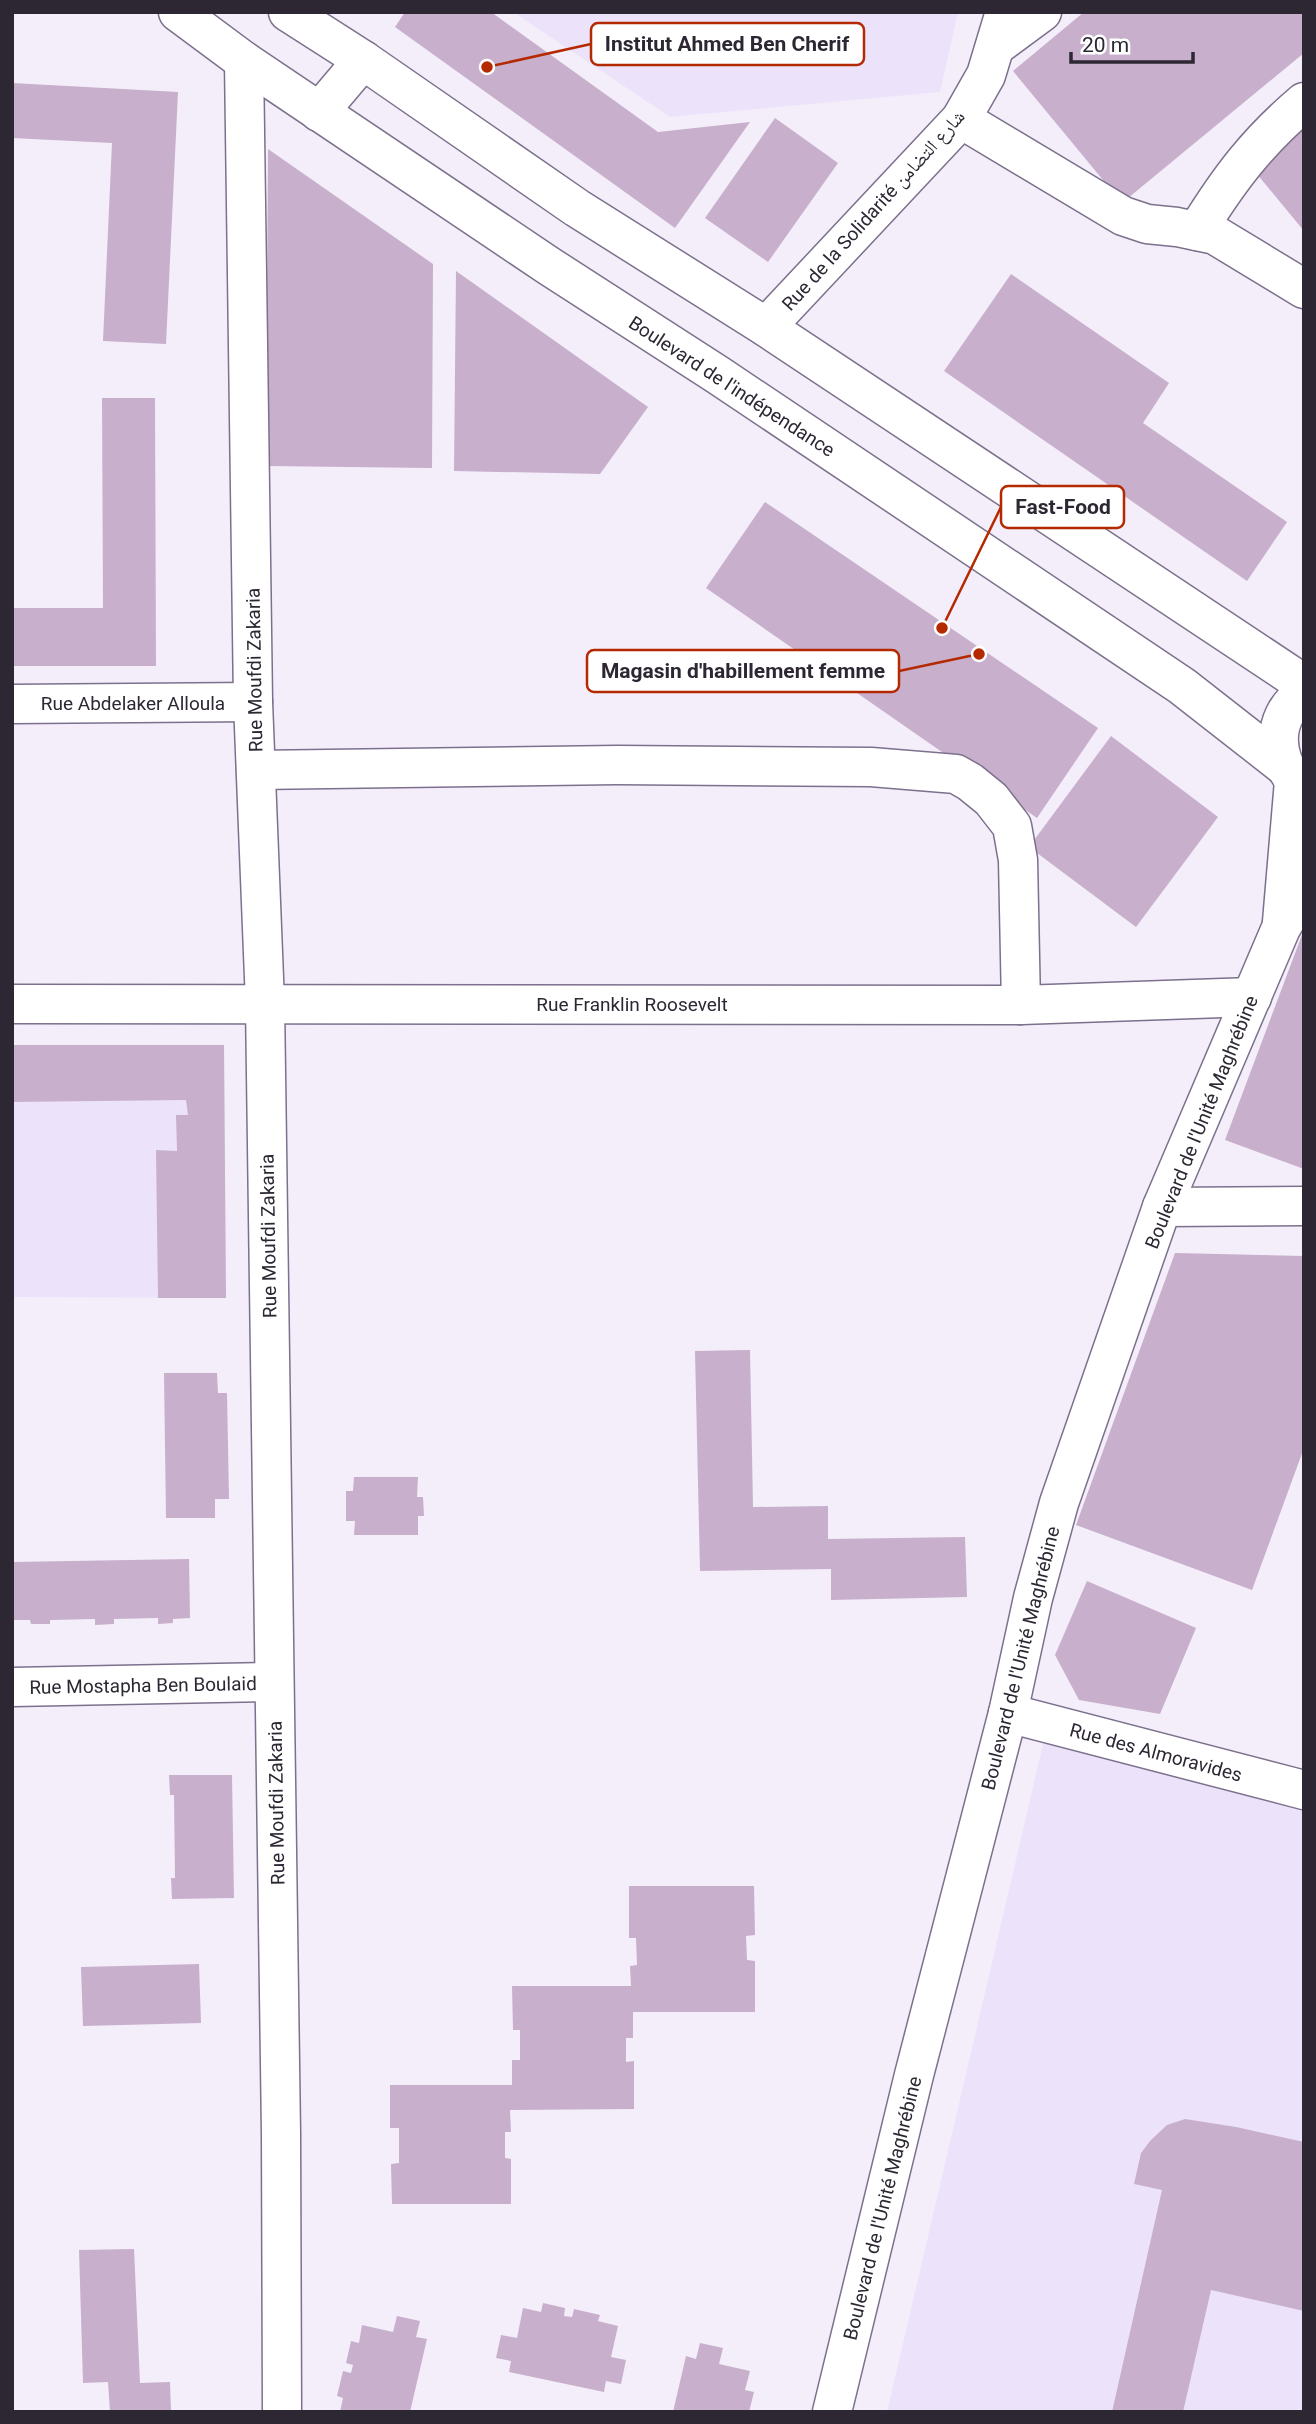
<svg xmlns="http://www.w3.org/2000/svg" width="1316" height="2424" viewBox="0 0 1316 2424" font-family="Roboto,'Noto Naskh Arabic',sans-serif">
	<style>
		.built { fill: #ece3fa }
		.building { fill: #c8afcc }
		.lines { fill: none; stroke-linecap: round; stroke-linejoin: round }
		.minor-casing { stroke: #7c708c; stroke-width: 41 }
		.major-casing { stroke: #7c708c; stroke-width: 41 }
		.minor { stroke: #fff; stroke-width: 38 }
		.major { stroke: #fff; stroke-width: 38 }
		.labels { text-anchor: middle; stroke-width: 7; stroke-linejoin: round; paint-order: stroke }
		.street-label { font-size: 19px; fill: #2c2733; stroke: #fff }
		.leader { fill: none; stroke: #b42900; stroke-width: 2.5 }
		.callout-dot { fill: #b42900; stroke: #fff; stroke-width: 2.5 }
		.callout { fill: #fff; stroke: #b42900; stroke-width: 2.5 }
		.callout-label { font-size: 21px; text-anchor: middle; font-weight: bold; fill: #2c2733 }
	</style>
	<rect width="100%" height="100%" fill="#f3eefa"/>
	<g class="built">
		<polygon points="513,12 958,12 940,92 670,117"/>
		<polygon points="12,1045 224,1045 226,1298 12,1297"/>
		<polygon points="1044,1740 1304,1810 1304,2412 887,2412"/>
	</g>
	<g class="building">
		<polygon points="405,12 491,12 658,132 750,122 675,228 395,27"/>
		<polygon points="1084,12 1304,12 1304,53 1122,203 1013,71"/>
		<polygon points="12,83 178,92 166,344 103,341 112,143 12,138"/>
		<polygon points="1304,114 1304,231 1247,162"/>
		<polygon points="775,118 838,163 768,262 705,218"/>
		<polygon points="268,149 433,264 432,468 266,466"/>
		<polygon points="456,271 648,407 600,474 454,471"/>
		<polygon points="1011,274 1169,383 1143,423 1287,522 1247,581 944,371"/>
		<polygon points="102,398 155,398 156,666 12,666 12,608 103,608"/>
		<polygon points="765,502 1098,728 1037,818 706,588"/>
		<polygon points="1111,736 1218,817 1136,927 1029,847"/>
		<polygon points="1303,932 1304,932 1304,1169 1225,1140"/>
		<polygon points="12,1045 224,1045 226,1298 158,1298 156,1150 177,1151 176,1115 188,1115 186,1100 12,1102"/>
		<polygon points="1175,1253 1304,1256 1304,1448 1252,1590 1076,1525"/>
		<polygon points="750,1350 753,1507 828,1506 828,1539 965,1537 967,1597 831,1600 831,1569 700,1571 695,1351"/>
		<polygon points="164,1373 217,1373 218,1393 227,1393 229,1499 215,1499 215,1518 166,1518"/>
		<polygon points="354,1477 418,1477 417,1497 423,1497 424,1516 418,1516 418,1535 354,1535 355,1521 346,1521 346,1491 353,1491"/>
		<polygon points="189,1559 190,1618 173,1619 173,1623 158,1624 158,1618 114,1619 114,1624 95,1625 95,1619 50,1620 50,1624 31,1624 30,1620 12,1620 12,1562"/>
		<polygon points="1087,1581 1196,1628 1160,1714 1079,1700 1055,1655"/>
		<polygon points="169,1775 232,1775 234,1898 172,1899 171,1878 175,1878 174,1795 170,1795"/>
		<polygon points="629,1886 754,1886 755,1935 746,1936 747,1960 755,1961 755,2012 633,2012 633,2038 626,2038 626,2062 634,2061 634,2109 510,2110 511,2132 505,2132 505,2158 511,2159 511,2204 392,2204 391,2164 399,2163 399,2128 390,2128 390,2085 512,2085 512,2060 520,2060 520,2030 513,2030 512,1986 631,1986 630,1966 637,1965 636,1938 629,1938"/>
		<polygon points="199,1964 201,2023 83,2026 81,1967"/>
		<polygon points="1185,2119 1236,2127 1304,2142 1304,2311 1211,2290 1183,2412 1112,2412 1162,2190 1134,2184 1141,2153 1150,2141 1167,2125"/>
		<polygon points="134,2249 140,2383 170,2382 171,2412 110,2412 108,2382 83,2383 79,2250"/>
		<polygon points="543,2303 565,2308 564,2316 572,2317 574,2309 600,2315 598,2321 618,2326 611,2357 626,2360 621,2384 606,2381 604,2392 509,2372 511,2361 496,2358 501,2335 517,2338 523,2308 541,2312"/>
		<polygon points="397,2316 420,2321 416,2337 427,2339 410,2412 340,2412 343,2398 337,2396 343,2371 351,2373 353,2365 346,2363 351,2341 359,2343 362,2325 393,2332"/>
		<polygon points="700,2343 723,2348 719,2364 750,2371 745,2390 754,2392 749,2412 673,2412 686,2356 696,2359"/>
	</g>
	<g class="lines">
		<defs>
			<g id="minor">
				<polyline points="996,46 1042,12"/>
				<polyline points="244,61 253,702 265,1003 281,2134 282,2412"/>
				<polyline points="961,119 1123,216 1147,224 1177,227 1215,235 1304,289"/>
				<path d="M1197,231c32,-52 60,-89 107,-129"/>
				<polyline points="766,327 961,119 986,75 1005,12"/>
				<polyline points="12,704 253,702"/>
				<polyline points="256,770 617,765 871,767 956,774 970,782 991,799 1012,826 1018,860 1021,1005"/>
				<polyline points="1282,922 1294,781"/>
				<polyline points="12,1004 1021,1005 1252,997"/>
				<polyline points="1162,1207 1304,1206"/>
				<polyline points="12,1687 274,1682"/>
				<polyline points="1008,1713 1304,1790"/>
				<polyline points="832,2412 914,2075 1008,1713 1033,1598 1059,1503 1162,1207 1281,928 1304,890"/>
			</g>
			<g id="major">
				<polyline points="178,12 244,61 549,266 718,375 1182,686 1283,765"/>
				<polyline points="288,12 363,60 577,208 766,327 1304,684"/>
				<polyline points="319,112 363,60"/>
				<path d="M1304,693c-36,26 -31,70 0,97"/>
			</g>
		</defs>
		<use href="#minor" class="minor-casing"/>
		<use href="#major" class="major-casing"/>
		<use href="#minor" class="minor"/>
		<use href="#major" class="major"/>
	</g>
	<g class="labels">
		<g class="street-label">
			<text transform="translate(873 210) rotate(-48)" y="7">Rue de la Solidarité شارع التضامن</text>
			<text transform="translate(732 386) rotate(33)" y="7">Boulevard de l'indépendance</text>
			<text transform="translate(254 670) rotate(-91)" y="7">Rue Moufdi Zakaria</text>
			<text x="133" y="710">Rue Abdelaker Alloula</text>
			<text x="632" y="1011">Rue Franklin Roosevelt</text>
			<text transform="translate(1201 1122) rotate(-68)" y="7">Boulevard de l'Unité Maghrébine</text>
			<text transform="translate(268 1236) rotate(-91)" y="7">Rue Moufdi Zakaria</text>
			<text transform="translate(1020 1658) rotate(-76)" y="7">Boulevard de l'Unité Maghrébine</text>
			<text transform="translate(143 1685) rotate(-1)" y="7">Rue Mostapha Ben Boulaid</text>
			<text transform="translate(1156 1752) rotate(15)" y="7">Rue des Almoravides</text>
			<text transform="translate(276 1803) rotate(-91)" y="7">Rue Moufdi Zakaria</text>
			<text transform="translate(882 2208) rotate(-76)" y="7">Boulevard de l'Unité Maghrébine</text>
		</g>
	</g>
	<path class="leader" d="M487 67L591 44M942 628L1001 507M979 654L899 671"/>
	<g class="callout-dot">
		<circle cx="487" cy="67" r="7"/>
		<circle cx="942" cy="628" r="7"/>
		<circle cx="979" cy="654" r="7"/>
	</g>
	<g class="callout">
		<rect x="591" y="23" width="273" height="42" rx="7"/>
		<rect x="1001" y="486" width="123" height="42" rx="7"/>
		<rect x="587" y="650" width="312" height="42" rx="7"/>
	</g>
	<g class="callout-label">
		<text x="727" y="51">Institut Ahmed Ben Cherif</text>
		<text x="1063" y="514">Fast-Food</text>
		<text x="743" y="678">Magasin d'habillement femme</text>
	</g>
	<rect width="1316" height="2424" fill="none" stroke="#2c2733" stroke-width="28"/>
	<path d="M1071 52v10h122v-10" fill="none" stroke="#2c2733" stroke-width="3.5"/>
	<text x="1082" y="52" font-size="21" fill="#2c2733" stroke="#ffffff" stroke-width="5" paint-order="stroke">20 m</text>
</svg>
